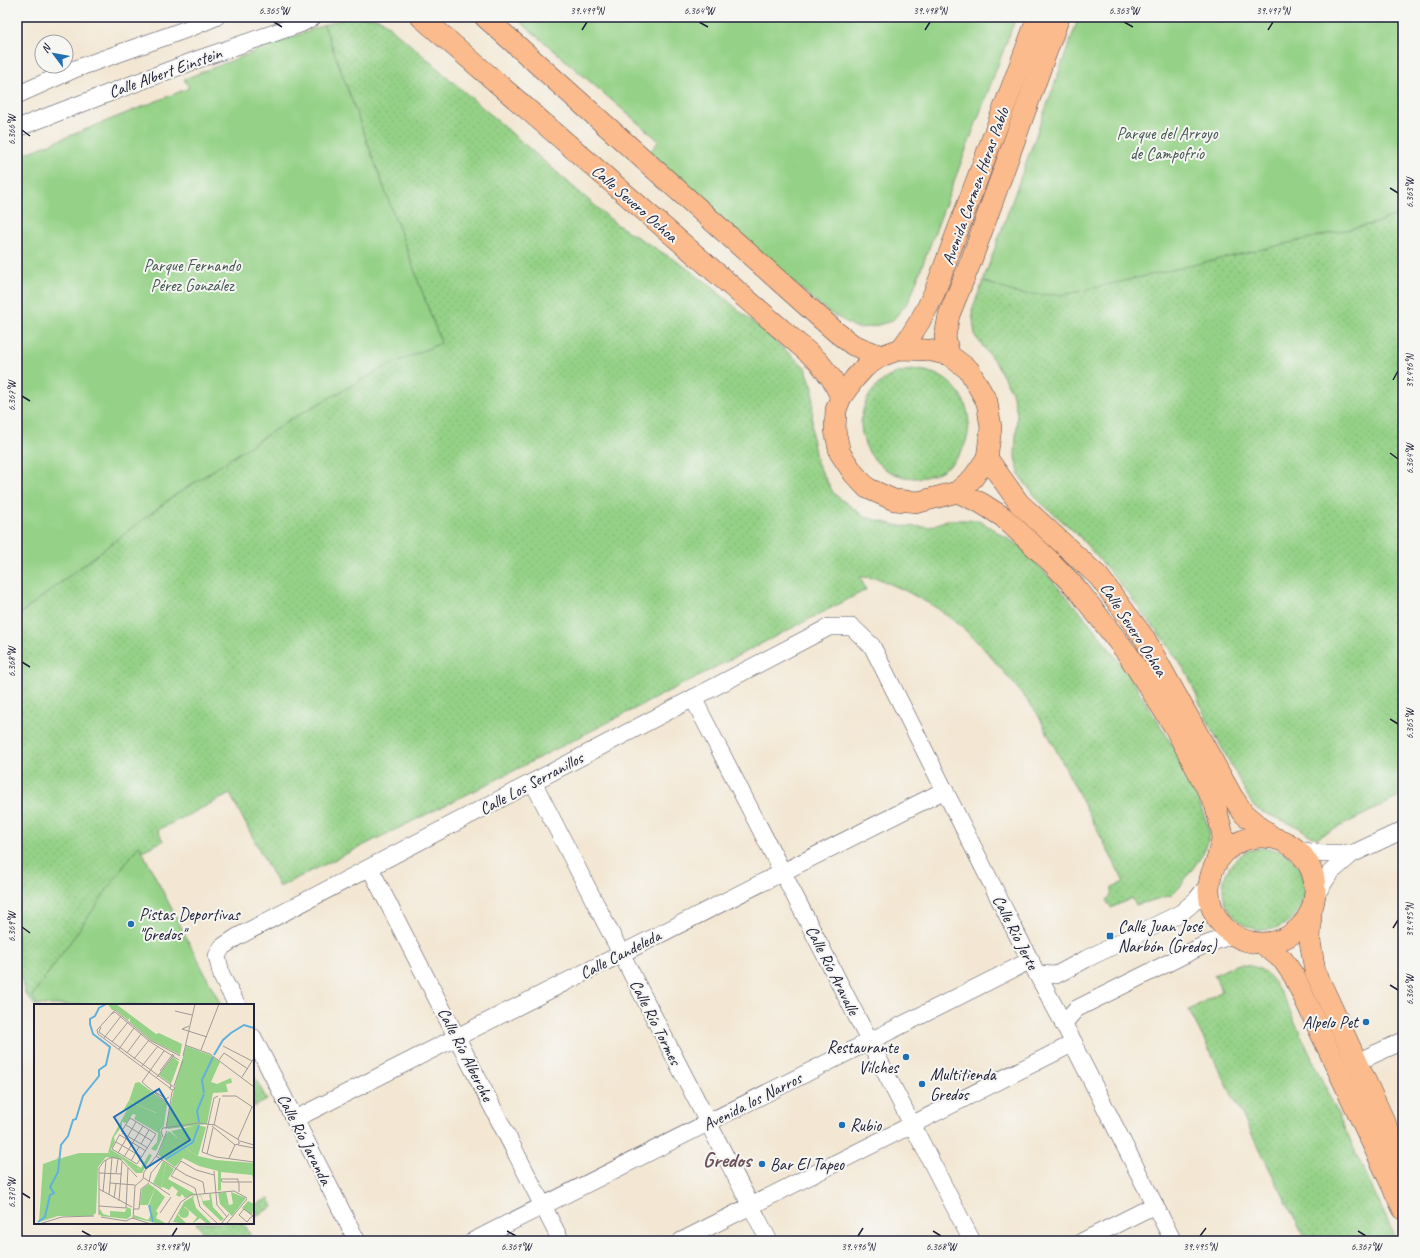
<svg xmlns="http://www.w3.org/2000/svg" width="1420" height="1258" viewBox="0 0 1420 1258" font-family="Caveat,sans-serif">
	<style>
		.grass { fill: url(#grass-dots); stroke: #5c7a61 }
		.park { fill: #95d287; stroke: #5c7a61 }
		.lines { fill: none; stroke-linecap: round; stroke-linejoin: round }
		.minor-casing { stroke: #414052; stroke-width: 18 }
		.major-casing { stroke: #414052; stroke-width: 22 }
		.minor { stroke: #fff; stroke-width: 17 }
		.major { stroke: #fbbb8c; stroke-width: 21 }
		.ticks { fill: none; stroke: #22223b; stroke-width: 1.5 }
		.poi-dot { fill: #1f6fb2; stroke: #f6f6f2; stroke-width: 1.5 }
		.labels { text-anchor: middle; stroke-width: 4; stroke-linejoin: round; paint-order: stroke }
		.street-label { font-size: 17px; fill: #22223b; stroke: #f6f6f2 }
		.park-label { font-size: 17px; fill: #445752; stroke: #f6f6f2 }
		.poi-label { font-size: 17px; fill: #22223b; stroke: #f6f6f2; text-anchor: start }
		.district-label { font-size: 21px; font-weight: bold; fill: #6c525d; stroke: #f6f6f2 }
		.inset-river { fill: none; stroke: #61b1dc; stroke-width: 2 }
		.inset-road { fill: none; stroke: #9f9896; stroke-width: 1 }
		.view { fill: #1f6fb2; fill-opacity: 0.15; stroke: #1f6fb2; stroke-width: 2 }
		.inset-edge { fill: none; stroke: #22223b; stroke-width: 2 }
		.neatline { fill: none; stroke: #22223b; stroke-width: 1.5 }
		.ticks-label { font-size: 10px; text-anchor: middle; fill: #22223b }
	</style>
	<defs>
		<pattern id="grass-dots" width="8" height="8" patternUnits="userSpaceOnUse"><rect width="8" height="8" fill="#95d287"/><path d="M2 2h.1M6 6h.1" fill="none" stroke="#80b475" stroke-width="1.8" stroke-linecap="round"/></pattern>
	</defs>
	<rect width="100%" height="100%" fill="#f6f6f2"/>
	<filter id="ink" filterUnits="userSpaceOnUse"><feTurbulence type="fractalNoise" baseFrequency=".025" numOctaves="2"/><feDisplacementMap in="SourceGraphic" scale="8" xChannelSelector="R" yChannelSelector="G"/><feConvolveMatrix kernelMatrix="1 2 1 2 8 2 1 2 1" color-interpolation-filters="sRGB"/></filter>
	<filter id="wash" filterUnits="userSpaceOnUse"><feTurbulence type="fractalNoise" baseFrequency=".012" numOctaves="4" result="noise"/><feDisplacementMap in="SourceGraphic" scale="16" xChannelSelector="R" yChannelSelector="G"/><feGaussianBlur stdDeviation="0.9" result="paint"/><feColorMatrix in="noise" values="0 0 0 0 0 0 0 0 0 0 0 0 0 0 0 0 0 1.4 0 .05"/><feComposite in="paint" operator="in"/></filter>
	<g filter="url(#wash)">
		<rect width="100%" height="100%" fill="#f3e7d3"/>
		<g class="grass">
			<polygon points="349,17 372,17 382,20 616,224 681,264 706,282 805,367 813,388 812,438 817,463 834,494 865,517 899,526 929,527 947,520 978,520 1020,546 1059,588 1093,627 1129,675 1173,746 1198,800 1209,828 1208,842 1203,854 1179,888 1172,895 1136,905 1132,898 1111,908 1106,900 1111,896 1112,887 1124,882 1037,713 1015,685 984,649 965,630 937,608 904,590 877,578 860,577 866,590 484,786 279,887 230,794 158,830 163,841 142,851 139,846 32,996 38,1005 35,1005 35,1006 25,993 17,963 17,616 171,498 291,419 387,366 441,343 324,25"/>
			<polygon points="1403,212 1403,795 1317,838 1311,836 1298,827 1262,812 1253,806 1206,718 1188,675 1166,643 1118,581 1077,534 1040,502 1020,477 1015,457 1017,413 1012,392 995,362 975,336 972,310 983,281 1019,294 1257,250 1376,223"/>
			<circle cx="915" cy="424" r="54"/>
			<circle cx="1264" cy="889" r="41"/>
			<path d="M1235,965c33,-1 38,14 52,40l110,236h-91l-117,-231 33,-19 -8,-16z"/>
			<polygon points="253,1074 267,1100 253,1107"/>
			<polygon points="269,1198 273,1207 253,1217 253,1206"/>
			<polygon points="196,1223 244,1223 253,1241 209,1241"/>
		</g>
		<g class="park">
			<polygon points="515,17 1016,17 909,301 892,321 871,327 857,328 828,312 647,155 659,141"/>
			<polygon points="1079,17 1403,17 1403,212 1376,223 1063,295 1019,294 983,281"/>
			<polygon points="324,25 441,343 387,366 291,419 171,498 17,616 17,157 189,88 184,79"/>
			<polygon points="139,845 221,1005 38,1005 32,996"/>
		</g>
	</g>
	<g filter="url(#ink)">
		<g class="lines">
			<defs>
				<g id="minor">
					<polyline points="17,95 75,69 190,28 216,17"/>
					<polyline points="17,128 199,59 300,24 313,17"/>
					<polyline points="693,698 972,1241"/>
					<polyline points="533,782 769,1241"/>
					<polyline points="1300,850 1323,854 1352,854"/>
					<polyline points="370,868 561,1241"/>
					<polyline points="1317,893 1330,873 1352,854 1403,830"/>
					<polyline points="1037,974 1056,975 1086,959 1181,913 1196,900 1209,884"/>
					<polyline points="237,1005 222,977 217,956 222,947 237,937 829,627 852,627 872,646 1037,974 1074,1043 1077,1052 1173,1241"/>
					<polyline points="1063,1024 1076,1009 1202,946 1232,935"/>
					<polyline points="253,1037 357,1241"/>
					<polyline points="1357,1062 1403,1041"/>
					<polyline points="295,1119 945,790"/>
					<polyline points="473,1241 1031,960"/>
					<polyline points="681,1241 1074,1043"/>
					<polyline points="1083,1241 1155,1205"/>
				</g>
				<g id="major">
					<polyline points="421,17 818,361 832,379 841,397"/>
					<polyline points="485,17 836,332 853,345 881,356"/>
					<polygon points="901,349 928,350 949,355 969,370 987,402 991,428 987,458 973,478 957,492 919,502 894,500 867,488 854,474 840,453 835,430 836,410 841,397 855,378 865,367 881,356"/>
					<path d="M901,349c14,-18 25,-37 34,-58l103,-274"/>
					<polyline points="949,355 945,337 949,315 971,261 1059,17"/>
					<polyline points="987,458 1019,503 1099,577 1145,639 1232,796 1244,814 1271,836"/>
					<polyline points="957,492 981,503 1003,517 1050,561 1078,590 1127,653 1174,726 1215,804 1223,835 1217,860"/>
					<circle cx="1262" cy="890" r="53"/>
					<polyline points="1311,914 1310,941 1315,971 1403,1162"/>
					<polyline points="1263,944 1283,960 1294,976 1403,1209"/>
				</g>
			</defs>
			<use href="#minor" class="minor-casing"/>
			<use href="#major" class="major-casing"/>
			<use href="#minor" class="minor"/>
			<use href="#major" class="major"/>
		</g>
	</g>
	<path class="ticks" d="M274,22l8,5M699,22l9,5M1124,22l9,5M582,30l5,-8M925,30l5,-8M1268,30l5,-8M22,130l8,6M1390,188l8,5M1393,380l5,-9M22,396l8,5M1390,453l8,6M22,662l8,5M1390,719l8,5M22,927l8,6M1393,928l5,-8M1390,985l8,5M22,1193l8,5M82,1231l9,5M507,1231l9,5M933,1231l8,5M1358,1231l8,5M172,1236l5,-8M858,1236l5,-8M1200,1236l6,-8"/>
	<g class="poi-dot">
		<circle cx="131" cy="924" r="4"/>
		<rect x="1106" y="932" width="8" height="8" rx="2"/>
		<circle cx="1366" cy="1022" r="4"/>
		<circle cx="906" cy="1057" r="4"/>
		<circle cx="922" cy="1084" r="4"/>
		<circle cx="842" cy="1125" r="4"/>
		<circle cx="762" cy="1164" r="4"/>
	</g>
	<g class="labels">
		<g class="street-label">
			<text transform="translate(165 72) rotate(-20)" y="6">Calle Albert Einstein</text>
			<text transform="translate(975 186) rotate(-70)" y="6">Avenida Carmen Heras Pablo</text>
			<text transform="translate(635 203) rotate(41)" y="6">Calle Severo Ochoa</text>
			<text transform="translate(1134 629) rotate(57)" y="6">Calle Severo Ochoa</text>
			<text transform="translate(531 783) rotate(-28)" y="6">Calle Los Serranillos</text>
			<text transform="translate(1016 932) rotate(63)" y="6">Calle Río Jerte</text>
			<text transform="translate(620 954) rotate(-27)" y="6">Calle Candeleda</text>
			<text transform="translate(833 970) rotate(63)" y="6">Calle Río Aravalle</text>
			<text transform="translate(656 1022) rotate(63)" y="6">Calle Río Tormes</text>
			<text transform="translate(466 1054) rotate(63)" y="6">Calle Río Alberche</text>
			<text transform="translate(752 1101) rotate(-27)" y="6">Avenida los Narros</text>
			<text transform="translate(305 1139) rotate(63)" y="6">Calle Río Jaranda</text>
		</g>
		<g class="park-label">
			<text x="1167" y="139">Parque del Arroyo<tspan x="1167" dy="20">de Campofrío</tspan></text>
			<text x="192" y="271">Parque Fernando<tspan x="192" dy="20">Pérez González</tspan></text>
		</g>
		<g class="poi-label">
			<text x="139" y="920">Pistas Deportivas<tspan x="139" dy="20">"Gredos"</tspan></text>
			<text x="1118" y="932">Calle Juan José<tspan x="1118" dy="20">Narbón (Gredos)</tspan></text>
			<text x="1358" y="1028" text-anchor="end">Alpelo Pet</text>
			<text x="898" y="1053" text-anchor="end">Restaurante<tspan x="898" dy="20">Vilches</tspan></text>
			<text x="930" y="1080">Multitienda<tspan x="930" dy="20">Gredos</tspan></text>
			<text x="850" y="1131">Rubio</text>
			<text x="770" y="1170">Bar El Tapeo</text>
		</g>
		<g class="district-label">
			<text x="727" y="1167">Gredos</text>
		</g>
	</g>
	<g transform="translate(34 1004)">
		<rect width="220" height="220" fill="#f3e7d3"/>
		<path d="M74,0h8l40,30 3,-1 23,11 -2,11 -29,-15 -21,-18v-4l-2,2 -12,-10h-4zM139,53l6,5 -8,22 -12,-9zM97,93l-2,4 27,12 9,-11 2,2 -3,22 -4,4 2,8 -6,13 -5,-2 6,-7 1,-9 -24,-14 2,-4 -3,-1 -7,9 -4,-1v4l-8,11 1,5 -6,11 12,5 14,11 6,-1 8,-14 3,1 -10,18h-6l-13,-13 -17,-3 -8,10 -2,46 -4,3h-34l-19,6 4,-58 14,-5 1,-3v3l21,-6h29l4,-15 15,-28 -3,-1zM165,122v6l-3,7 -10,10 12,7 18,4 38,3v19l-2,-7 -31,-3v18l-3,1v-20l-19,-5 -16,-8 -8,9 -17,-12 7,-19 4,-5 18,15 7,-7zM132,159l8,6 -6,10 27,15 -10,4 -3,-4 -2,3 -4,-2 2,-4 -6,-5 -3,4 -6,-3 -2,1zM121,184l10,9 -9,14 2,2 -2,5 11,6h-8l-11,-3 -14,-3v-3l14,5 4,-7 -3,-8zM192,188l3,13 4,-1 -2,-12 15,6 -14,18 -12,-12 -2,-11zM161,191l-2,3 3,10 16,16h-5l-7,-6 -8,6 5,-7 -12,-10 -7,8 9,9 -14,-2 11,-20zM214,197l6,3 -2,11 -10,-7zM93,203l4,2v7l-4,3 -26,-3 -2,-3 1,-4 3,5 7,2v-5l15,1z" fill="#95d287"/>
		<path d="M152,42l24,9 10,7 -9,20 6,2 14,-6 1,5 -6,1 2,8 -15,1 -6,31 -39,5 -2,-3 9,-41zM105,78l26,20 -8,11 -28,-12 6,-18zM163,121l9,2 -8,29 -12,-7 10,-10 3,-7v-6l-6,15 -8,5 -14,-15zM76,145l31,19 -6,1 -14,-11 -12,-2zM129,157l3,2 -5,25 -8,-5zM115,180l6,4 -7,17h-8l2,-16zM175,190h5h-3l2,13 11,12 -3,2 -18,-17 -2,-8 -4,1 4,-2 2,6 7,-1zM145 209a5 5 0 1 1 10 0a5 5 0 1 1-10 0Z" fill="#95d287"/>
		<path class="inset-river" d="M180,51l9,-15 8,-7 13,-8 10,3M170,89l-2,-13 11,-23M165,118l-2,-11 7,-17M132,155l27,-17 6,-17M115,201l4,17M4,218l7,-5 5,-22 4,-2 -4,-6 8,-15 3,-27 7,-9 5,-16 3,-1 7,-23 16,-20v-6l7,-5 4,-18 -17,-13 -3,-10v-5l5,-3 4,-8 7,-4"/>
		<path class="inset-road" d="M141,7l17,4M77,10l4,-2 34,29 30,19M155,22l-7,3 25,8M67,23l-2,5 72,53M70,34l17,-22M78,38l16,-20M151,41l25,9 44,33M189,42l29,15M85,45l15,-21M167,46l18,-46M130,47l-22,31 26,22M93,49l14,-19M149,52l12,-52M100,55l15,-19M185,56l5,-7 24,16M108,62l16,-20M126,67l13,-17M123,73l17,-22M208,73l12,-19M140,82l9,-26M136,84l-72,-54 -1,-4 18,-20 35,30 30,16M121,88l11,7 3,-2M184,92l-4,2 -12,54 14,5 38,5M188,92h14l18,12M92,121l26,16M180,121l6,-27M178,122l23,19 4,-1v-4l-24,-15M132,125l6,-37 2,-3 1,-1 -4,-3 -1,4 3,1M88,129l26,15M86,130l-8,15 25,15 19,-30 -26,-16 -9,14M86,131l26,16M94,132l8,-14M129,133l-2,-6 2,-3 36,-5 16,2M204,135l14,-32M206,137l14,4M82,138l26,15M107,140l8,-14M204,141l16,3M84,149l8,-14M173,150l6,-26M122,152l30,19 17,7 2,12M90,153l19,-31M195,154l6,-13M97,157l8,-14M180,167l3,34 10,12M65,169l23,1M82,169l2,-14M180,171l-18,-5 -15,-9 -10,15 24,12 5,19 18,17M110,174l26,17M115,178l2,-9 12,-14M76,179l25,2M65,185l33,18M69,188l3,-32M205,188v-9l-1,-1v-3h-17l1,3h30M75,191l3,-38M80,194l2,-14M85,197l3,-39M65,202l27,2 2,-40M100,205h5l2,-20 8,-6M126,209l11,-16M220,210l-1,1v1l-3,2 -2,3 -1,1 -8,-7 5,-6 9,7 1,1M65,211v-47l5,-7 8,-4 8,2 17,18M67,213l25,4 6,-3 19,6M99,215l2,-33 8,-7 1,-7 13,-17 10,-24M193,219l20,-24M5,220l23,-7 32,-1M28,220h15M134,220l13,-22 10,-7 43,-4 13,7M187,220l8,-10"/>
		<path class="view" d="M125,85l31,51 -44,28 -32,-51z"/>
		<rect width="220" height="220" class="inset-edge"/>
	</g>
	<rect width="1420" height="1258" fill="none" stroke="#f6f6f2" stroke-width="44"/>
	<g transform="translate(54 54) rotate(302)"><circle r="19" fill="#f6f6f2" stroke="#a1a1a9"/>
	<path d="M0-3L7 15L0 10L-7 15Z" fill="#1f6fb2"/>
	<text y="-6" font-size="11" font-weight="bold" text-anchor="middle" fill="#22223b">N</text>
	</g>
	<rect x="22" y="22" width="1376" height="1214" class="neatline"/>
	<g class="ticks-label">
		<text x="274" y="14">6.365°W</text>
		<text x="587" y="14">39.499°N</text>
		<text x="699" y="14">6.364°W</text>
		<text x="930" y="14">39.498°N</text>
		<text x="1124" y="14">6.363°W</text>
		<text x="1273" y="14">39.497°N</text>
		<text transform="translate(11 130) rotate(-90)" y="4">6.366°W</text>
		<text transform="translate(1409 193) rotate(-90)" y="4">6.363°W</text>
		<text transform="translate(1409 371) rotate(-90)" y="4">39.496°N</text>
		<text transform="translate(11 396) rotate(-90)" y="4">6.367°W</text>
		<text transform="translate(1409 459) rotate(-90)" y="4">6.364°W</text>
		<text transform="translate(11 662) rotate(-90)" y="4">6.368°W</text>
		<text transform="translate(1409 724) rotate(-90)" y="4">6.365°W</text>
		<text transform="translate(1409 920) rotate(-90)" y="4">39.495°N</text>
		<text transform="translate(11 927) rotate(-90)" y="4">6.369°W</text>
		<text transform="translate(1409 990) rotate(-90)" y="4">6.366°W</text>
		<text transform="translate(11 1193) rotate(-90)" y="4">6.370°W</text>
		<text x="91" y="1250">6.370°W</text>
		<text x="172" y="1250">39.498°N</text>
		<text x="516" y="1250">6.369°W</text>
		<text x="858" y="1250">39.496°N</text>
		<text x="941" y="1250">6.368°W</text>
		<text x="1200" y="1250">39.495°N</text>
		<text x="1366" y="1250">6.367°W</text>
	</g>
</svg>
